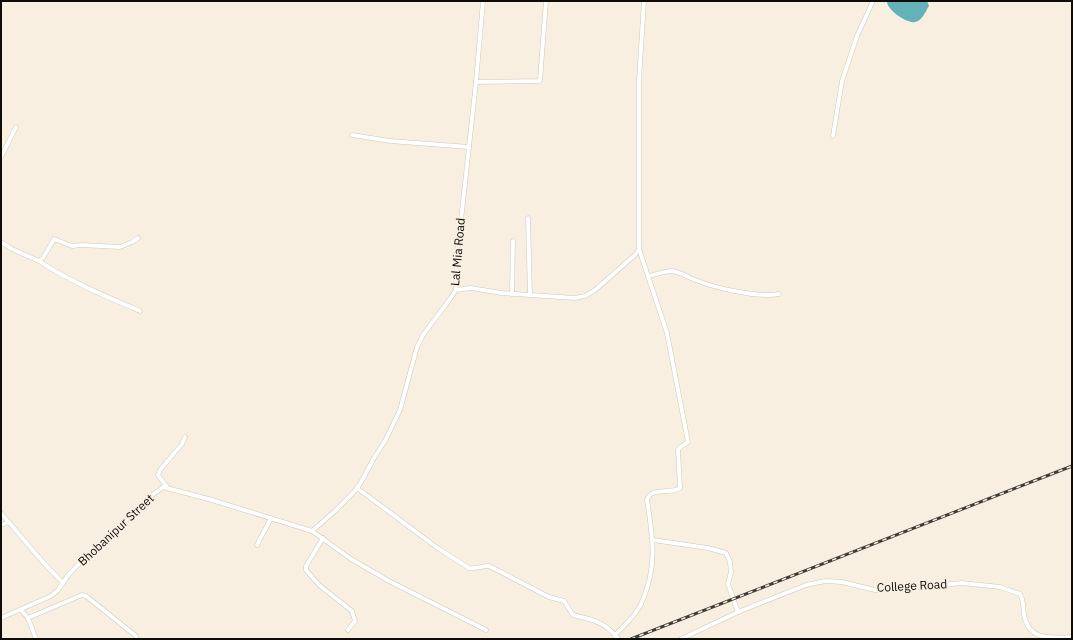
<svg xmlns="http://www.w3.org/2000/svg" width="1073" height="640" viewBox="0 0 1073 640" font-family="'IBM Plex Sans',sans-serif">
	<style>
		.water { fill: #63b2ba }
		.lines { fill: none; stroke-linecap: round; stroke-linejoin: round }
		.minor-casing { stroke: #cfc7b9; stroke-width: 5 }
		.minor { stroke: #fff; stroke-width: 4 }
		.rail-casing { stroke: #403c35; stroke-width: 3 }
		.rail { stroke: #f8efe1; stroke-width: 1.5; stroke-dasharray: 4.5; stroke-linecap: butt }
		.labels { text-anchor: middle; stroke-width: 4; stroke-linejoin: round; paint-order: stroke }
		.street-label { font-size: 12px; fill: #0f0c08; stroke: #f8efe1 }
	</style>
	<rect width="100%" height="100%" fill="#f8efe1"/>
	<path class="water" d="M887,1h40l2,5c-4,6 -7,15 -14,16 -8,2 -29,-13 -28,-21z"/>
	<g class="lines">
		<defs>
			<g id="minor">
				<polyline points="476,82 539,81 540,80 546,1"/>
				<polyline points="352,135 390,141 469,147"/>
				<polyline points="833,136 842,81 857,36 873,1"/>
				<polyline points="1,157 16,127"/>
				<polyline points="528,218 530,295"/>
				<polyline points="1,242 12,249 39,261 43,258 54,239 72,246 81,245 120,247 132,242 138,238"/>
				<path d="M39,261c32,21 66,35 101,50"/>
				<path d="M648,276c7,-1 16,-5 24,-5 8,1 15,6 23,9 21,8 62,18 84,14"/>
				<polyline points="456,290 471,288 501,293 575,298 585,296 595,290 635,255 639,249 639,80 644,1"/>
				<polyline points="512,294 513,241"/>
				<polyline points="167,487 158,475 160,470 182,444 185,437"/>
				<path d="M357,488l82,61 30,19c7,1 13,-2 20,-2l60,31 15,4 9,14c19,5 32,6 45,24"/>
				<polyline points="1,513 42,561 63,583"/>
				<polyline points="1,525 9,522"/>
				<polyline points="312,531 334,512 353,493 360,484 374,458 385,441 400,410 417,347 423,335 450,299 456,290 457,257 476,82 483,1"/>
				<polyline points="323,538 306,566 306,570 320,586 352,611 355,621 348,630"/>
				<polyline points="653,540 708,548 726,553 730,562 731,572 728,584 738,612"/>
				<polyline points="257,545 271,518"/>
				<polyline points="21,610 28,618 36,639"/>
				<polyline points="1,618 51,596 58,590 69,574 82,561 99,546 151,496 163,487 212,500 312,531 351,559 389,581 486,630"/>
				<polyline points="28,618 82,595 86,596 136,636 137,639"/>
				<path d="M615,635c9,-9 21,-20 26,-31 17,-37 12,-66 6,-104 4,-14 23,-5 33,-12l-2,-38c2,-5 7,-4 10,-8l-21,-109 -28,-84"/>
				<path d="M681,639l57,-27 68,-27 19,-4 17,1 33,8 33,-2 54,-5 38,4 20,7c4,7 3,13 4,21 5,25 23,23 48,22"/>
			</g>
		</defs>
		<use href="#minor" class="minor-casing"/>
		<use href="#minor" class="minor"/>
		<defs>
			<polyline id="rail" points="631,639 1072,466"/>
		</defs>
		<use href="#rail" class="rail-casing"/>
		<use href="#rail" class="rail"/>
	</g>
	<g class="labels">
		<g class="street-label">
			<text transform="translate(458 252) rotate(-85)" y="4">Lal Mia Road</text>
			<text transform="translate(116 530) rotate(-43)" y="4">Bhobanipur Street</text>
			<text transform="translate(912 586) rotate(-3)" y="4">College Road</text>
		</g>
	</g>
	<rect width="1073" height="640" fill="none" stroke="#0f0c08" stroke-width="4"/>
</svg>
